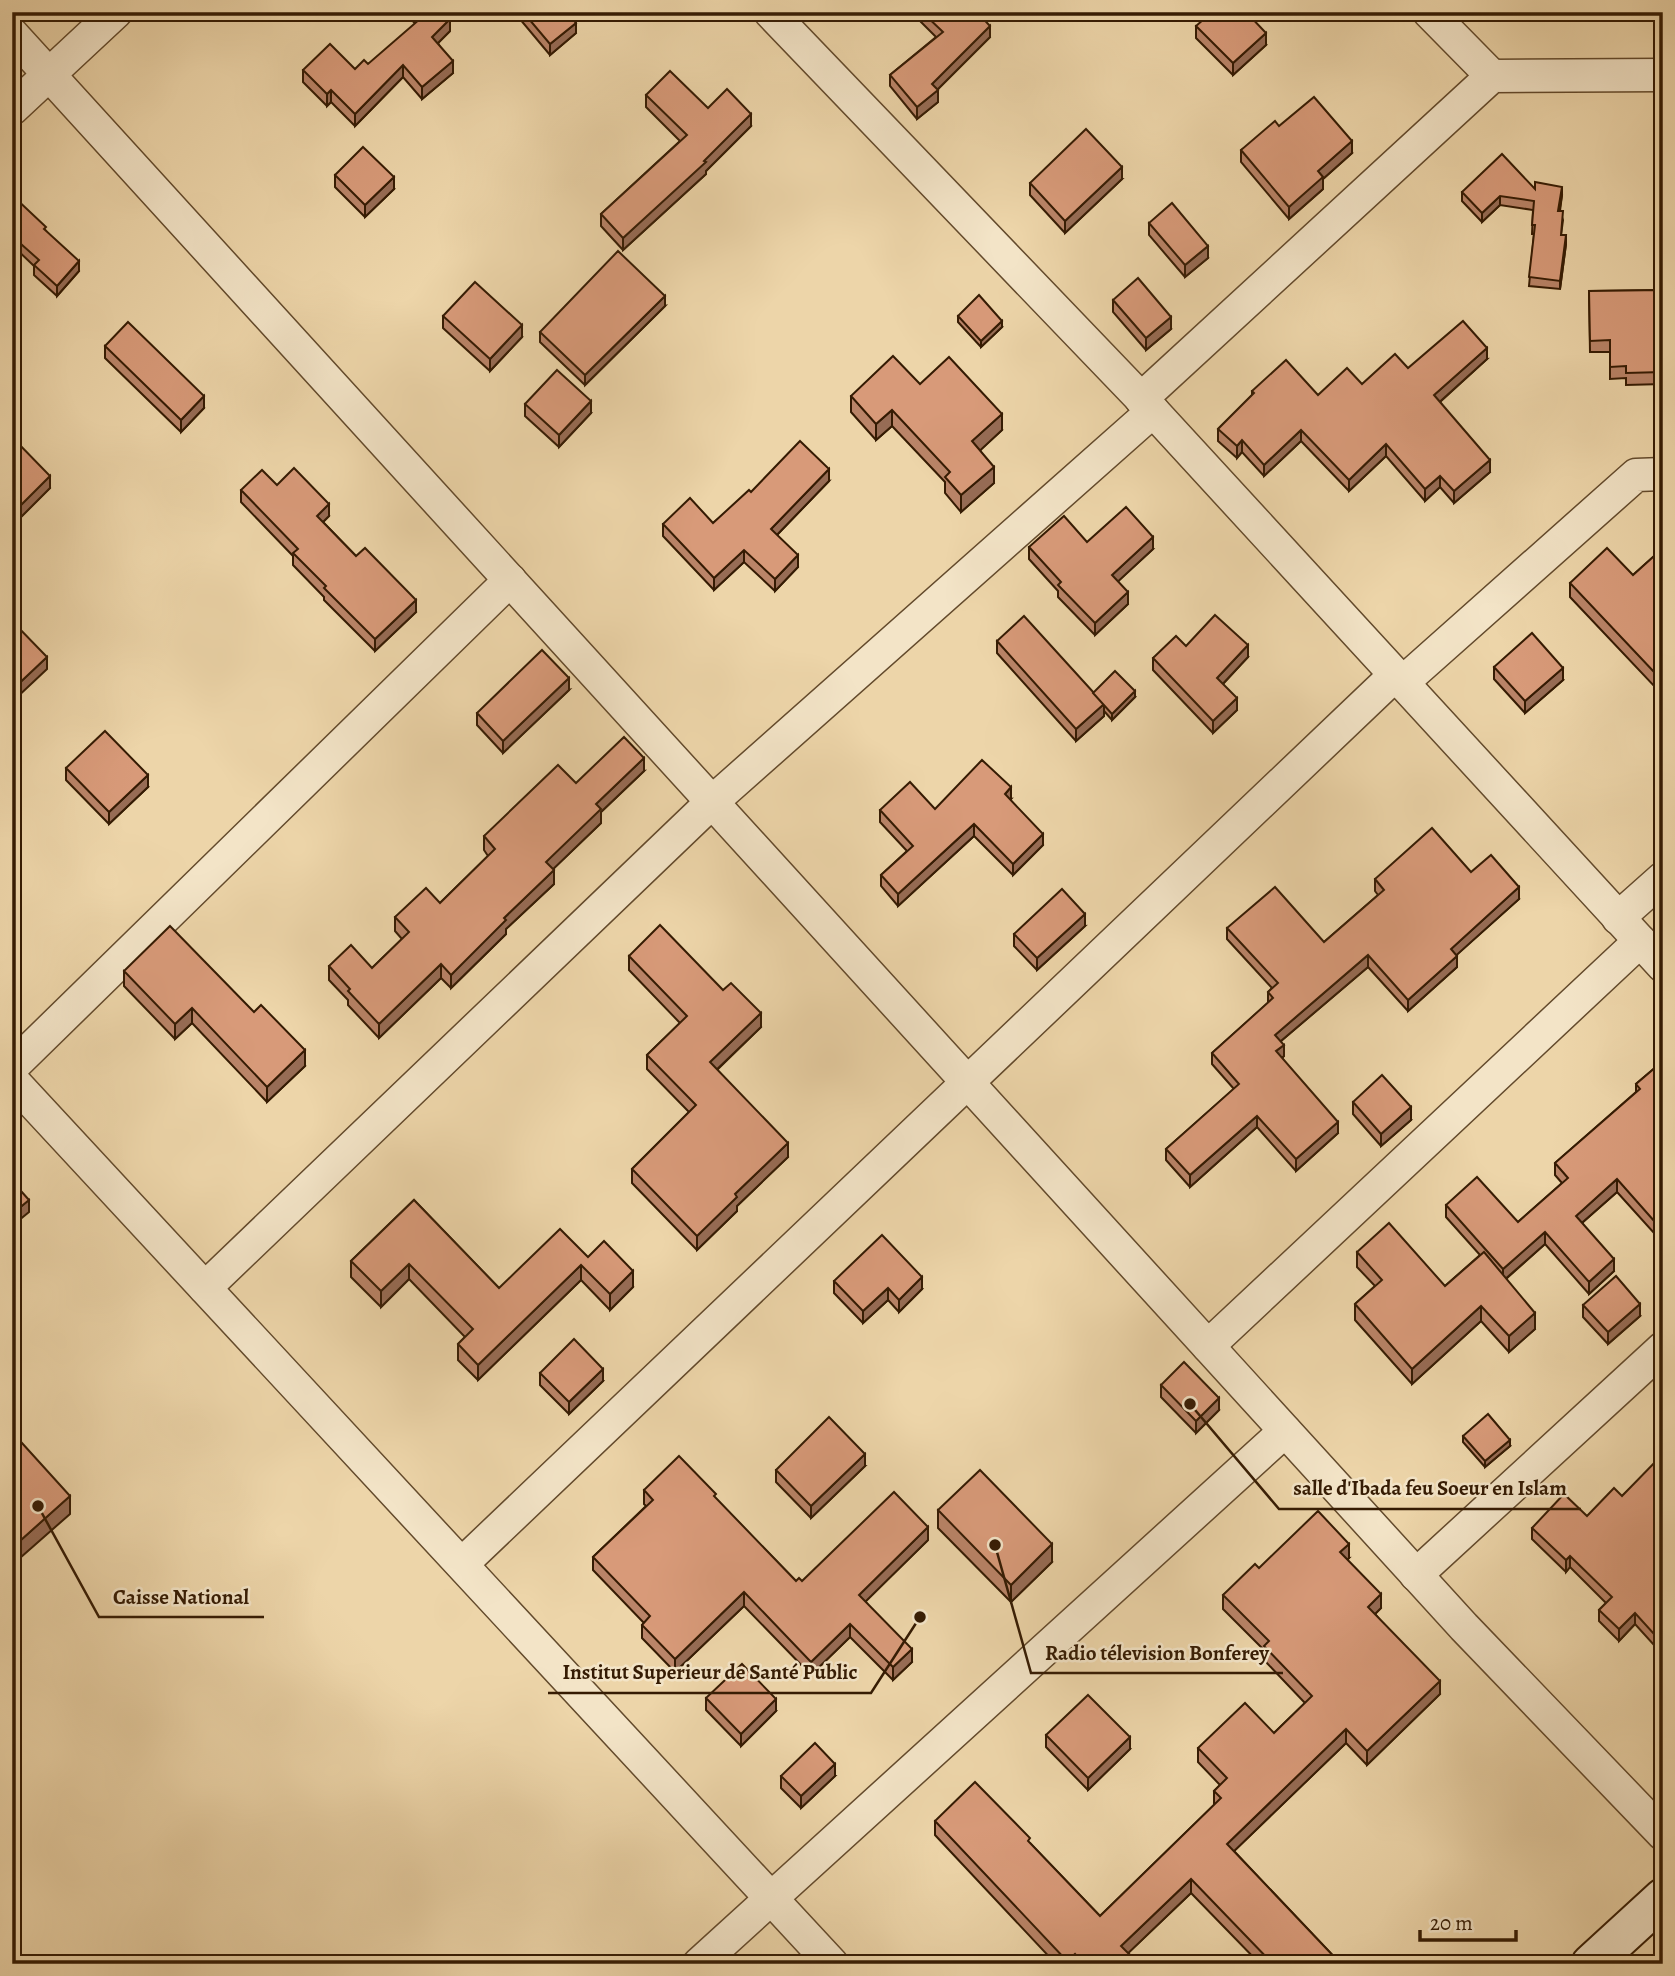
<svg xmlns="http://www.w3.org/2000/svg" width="1675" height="1976" viewBox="0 0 1675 1976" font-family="Alegreya,serif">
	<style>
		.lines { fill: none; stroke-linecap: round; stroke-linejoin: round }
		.minor-casing { stroke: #634a2c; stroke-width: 35 }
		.secondary-casing { stroke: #351b03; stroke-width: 42 }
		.minor { stroke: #f3e4c7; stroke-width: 32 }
		.secondary { stroke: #f3e4c7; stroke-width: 38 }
		.wall { fill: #ba8468; stroke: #351b03; stroke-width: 2 }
		.shaded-wall { fill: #976c55; stroke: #351b03; stroke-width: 2 }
		.building { fill: #d89a79; stroke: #351b03; stroke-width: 2 }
		.leader { fill: none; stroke: #351b03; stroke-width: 2.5 }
		.callout-dot { fill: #351b03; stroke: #f3e4c7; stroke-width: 2.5 }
		.callout-label { font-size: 21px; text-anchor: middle; font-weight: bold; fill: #351b03; stroke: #f3e4c7; stroke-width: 5; stroke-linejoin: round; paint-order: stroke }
	</style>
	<rect width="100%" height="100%" fill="#edd5a9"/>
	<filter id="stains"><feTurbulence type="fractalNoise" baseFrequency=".00286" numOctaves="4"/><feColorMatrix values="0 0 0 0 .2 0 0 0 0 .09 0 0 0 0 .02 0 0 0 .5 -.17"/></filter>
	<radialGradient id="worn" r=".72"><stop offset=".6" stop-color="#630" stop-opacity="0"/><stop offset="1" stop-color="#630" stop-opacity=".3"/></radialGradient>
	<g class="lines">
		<defs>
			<g id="minor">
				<polyline points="770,12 1153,411 1663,966"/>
				<polyline points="1429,12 1492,76"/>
				<polyline points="12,34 1464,1627 1663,1834"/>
				<polyline points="12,109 116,12"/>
				<polyline points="1141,399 1492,76 1663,75"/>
				<polyline points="1402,683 1636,475 1663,474"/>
				<polyline points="1618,918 1663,878"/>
				<polyline points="12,1067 510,580"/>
				<polyline points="12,1080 832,1964"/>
				<polyline points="205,1288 712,802 1153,411"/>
				<polyline points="1208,1346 1640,941"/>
				<polyline points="462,1564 1395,675"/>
				<polyline points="1416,1575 1663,1348"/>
				<polyline points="699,1964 1285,1431"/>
			</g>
			<polyline id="secondary" points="1591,1964 1663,1898"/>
		</defs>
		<use href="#minor" class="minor-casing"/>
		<use href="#secondary" class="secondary-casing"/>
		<use href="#minor" class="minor"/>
		<use href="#secondary" class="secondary"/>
	</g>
	<g class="wall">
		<polygon points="402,12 425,12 415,23"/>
		<polygon points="514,12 567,12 576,33 550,55"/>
		<polygon points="911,12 977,12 990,37 937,90 938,102 917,119 890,86 890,75 936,37"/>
		<polygon points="1196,26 1266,45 1233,75 1196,38"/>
		<polygon points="450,31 438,43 453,73 422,99 403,77 355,126 331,102 327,106 303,82 303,70 355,69"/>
		<polygon points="646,95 708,108 751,126 706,171 706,174 623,250 601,226 601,214 680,141 646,107"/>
		<polygon points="1279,126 1352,153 1323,179 1323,189 1289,219 1241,162 1241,150"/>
		<polygon points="335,175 394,189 365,217 335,187"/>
		<polygon points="1122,179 1065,233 1030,195 1030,183"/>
		<polygon points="1535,189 1562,195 1560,211 1563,220 1561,235 1566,244 1560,289 1529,286 1534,234 1532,234 1533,210 1500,205 1482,222 1462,201 1462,192"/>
		<polygon points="12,195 46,231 79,271 57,296 34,275 34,266 12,245"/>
		<polygon points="1149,223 1208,258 1185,277 1149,235"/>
		<polygon points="1663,290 1663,384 1626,385 1626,378 1610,379 1610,352 1590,352 1589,291"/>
		<polygon points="1113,300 1171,329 1146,350 1113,312"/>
		<polygon points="665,306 585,385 540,342 540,332"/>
		<polygon points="443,316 522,337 490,371 443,328"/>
		<polygon points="958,316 1002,327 981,347 958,322"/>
		<polygon points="105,346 204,408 181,432 105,358"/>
		<polygon points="1487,359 1440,402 1490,472 1454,503 1440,487 1425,501 1386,456 1349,491 1301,441 1264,476 1242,452 1237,458 1218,441 1218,429 1252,395 1252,391 1318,395 1362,384 1408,368"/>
		<polygon points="920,384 1002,430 980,450 994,483 961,512 945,493 945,482 892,426 876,440 851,412 851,396"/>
		<polygon points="525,404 591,413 559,447 525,416"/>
		<polygon points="12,437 50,488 18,520 12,515"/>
		<polygon points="829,481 777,535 798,567 775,591 744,562 714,590 663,536 663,524 713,523 751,492"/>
		<polygon points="277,485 329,516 323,522 356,556 416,612 375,651 324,600 324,597 293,565 293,556 241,502 241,490"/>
		<polygon points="1087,542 1153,549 1118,581 1128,604 1095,635 1058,597 1058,591 1029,559 1029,547"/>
		<polygon points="1663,548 1655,687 1570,597 1570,583 1633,575"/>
		<polygon points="997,641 1093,693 1135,697 1112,720 1104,711 1104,716 1076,741 997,653"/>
		<polygon points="1186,646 1248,657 1223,684 1237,710 1213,733 1153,670 1153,658"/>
		<polygon points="1494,667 1563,680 1525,713 1494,679"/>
		<polygon points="569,690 503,753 477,725 477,713"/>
		<polygon points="66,768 148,787 109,824 66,780"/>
		<polygon points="644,771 601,812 601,823 553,869 554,884 506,929 506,934 451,988 441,978 379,1038 348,1005 348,1000 329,980 329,966 372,968 402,939 395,931 395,917 440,903 488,856 484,850 484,836 576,783"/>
		<polygon points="1011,799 1010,800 1043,845 1013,875 974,836 898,906 881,886 881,875 907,851 880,822 880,810 935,809"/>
		<polygon points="1471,872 1519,899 1456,955 1457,967 1408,1011 1368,967 1281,1041 1284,1056 1282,1058 1338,1133 1296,1171 1257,1127 1190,1187 1166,1160 1166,1149 1234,1089 1212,1064 1212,1053 1268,1003 1268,992 1272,988 1227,939 1227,928 1324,942 1378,895 1375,891 1375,879"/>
		<polygon points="1085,926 1037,970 1014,946 1014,934"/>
		<polygon points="629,956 723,990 761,1027 717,1070 788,1157 737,1206 737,1211 697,1250 632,1183 632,1169 689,1112 647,1069 647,1055 680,1023 629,970"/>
		<polygon points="124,971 305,1066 267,1102 192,1023 175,1039 124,986"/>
		<polygon points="1663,1061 1663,1243 1617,1192 1582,1223 1614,1271 1589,1294 1545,1244 1506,1279 1535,1329 1509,1352 1481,1321 1412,1384 1355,1320 1355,1304 1375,1286 1357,1267 1357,1252 1445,1286 1480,1255 1446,1217 1446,1205 1518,1222 1562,1183 1555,1175 1555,1163 1636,1092 1636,1084"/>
		<polygon points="1353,1102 1411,1120 1381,1146 1353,1114"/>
		<polygon points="414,1200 499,1288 588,1257 633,1287 610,1310 581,1280 478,1380 458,1360 458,1344 465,1337 409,1279 381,1307 351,1277 351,1261"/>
		<polygon points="834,1281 922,1289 899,1312 888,1300 863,1323 834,1293"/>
		<polygon points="1583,1305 1640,1316 1608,1344 1583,1317"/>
		<polygon points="540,1373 603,1381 569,1414 540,1385"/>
		<polygon points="1161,1385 1219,1410 1196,1433 1161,1397"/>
		<polygon points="1463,1436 1510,1446 1485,1467 1463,1442"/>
		<polygon points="1663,1457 1663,1655 1635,1624 1619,1641 1599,1621 1599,1610 1606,1603 1570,1567 1566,1572 1532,1539 1532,1528 1587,1516 1622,1496"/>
		<polygon points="865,1466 811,1518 776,1482 776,1470"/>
		<polygon points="644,1490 716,1499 796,1581 802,1581 928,1540 865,1601 912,1662 893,1680 850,1637 811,1675 744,1606 675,1672 642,1638 642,1625 644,1623 593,1570 593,1557 646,1506 644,1504"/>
		<polygon points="938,1510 1052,1562 1011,1602 938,1528"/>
		<polygon points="1349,1558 1347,1560 1381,1608 1375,1614 1440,1694 1367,1765 1346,1743 1234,1851 1341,1964 1260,1964 1191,1893 1128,1953 1139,1964 1056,1964 935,1835 935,1821 1030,1843 1100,1916 1214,1805 1214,1791 1220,1785 1198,1762 1198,1748 1274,1733 1305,1703 1264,1660 1264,1650 1223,1609 1223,1595 1259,1568"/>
		<polygon points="706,1698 776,1711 741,1746 706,1710"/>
		<polygon points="1046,1735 1130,1749 1088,1790 1046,1747"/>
		<polygon points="781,1776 835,1776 801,1808 781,1788"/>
	</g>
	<g class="shaded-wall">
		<polygon points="415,12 425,12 415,23"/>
		<polygon points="450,19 450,31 432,49 432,37"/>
		<polygon points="576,23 576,33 550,55 550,44"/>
		<polygon points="990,26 990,37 932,95 932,84"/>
		<polygon points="1266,33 1266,45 1233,75 1233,63"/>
		<polygon points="453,61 453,73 422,99 422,87"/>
		<polygon points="403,65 403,77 355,126 355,114"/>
		<polygon points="331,90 331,102 327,106 327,94"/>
		<polygon points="938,90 938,102 917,119 917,107"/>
		<polygon points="751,114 751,126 706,171 706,174 623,250 623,238"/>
		<polygon points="1352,141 1352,153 1323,179 1323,189 1289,219 1289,207 1318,171"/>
		<polygon points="1122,167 1122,179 1065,233 1065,221"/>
		<polygon points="394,177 394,189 365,217 365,205"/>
		<polygon points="1562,187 1562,195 1558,220 1558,211"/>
		<polygon points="1500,196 1500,205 1482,222 1482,213"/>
		<polygon points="1566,235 1566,244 1560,289 1560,281"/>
		<polygon points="1208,246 1208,258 1185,277 1185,265"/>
		<polygon points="79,261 79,271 57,296 57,286"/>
		<polygon points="665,296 665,306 585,385 585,375"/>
		<polygon points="1171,317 1171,329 1146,350 1146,338"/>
		<polygon points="1002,321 1002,327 981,347 981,341"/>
		<polygon points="522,325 522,337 490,371 490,359"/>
		<polygon points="1487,348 1487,359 1434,407 1434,395"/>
		<polygon points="204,396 204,408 181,432 181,420"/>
		<polygon points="591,401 591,413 559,447 559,435"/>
		<polygon points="892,410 892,426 876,440 876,424"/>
		<polygon points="1002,414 1002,430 972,458 972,441"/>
		<polygon points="1301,430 1301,441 1264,476 1264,465"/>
		<polygon points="1242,440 1242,452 1237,458 1237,446"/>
		<polygon points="1386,444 1386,456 1349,491 1349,480"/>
		<polygon points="1490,460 1490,472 1454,503 1454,491"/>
		<polygon points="994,467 994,483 961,512 961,495"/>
		<polygon points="829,469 829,481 771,541 771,529"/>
		<polygon points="50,476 50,488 18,520 18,508"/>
		<polygon points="1440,476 1440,487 1425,501 1425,489"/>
		<polygon points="329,504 329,516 317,528 317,516"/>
		<polygon points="1153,537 1153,549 1112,587 1112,575"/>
		<polygon points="744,550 744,562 714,590 714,578"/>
		<polygon points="798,555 798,567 775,591 775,579"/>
		<polygon points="1128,592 1128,604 1095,635 1095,623"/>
		<polygon points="416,600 416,612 375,651 375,639"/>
		<polygon points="1248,645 1248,657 1217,690 1217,678"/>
		<polygon points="47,657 47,669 12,702 12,690"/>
		<polygon points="1663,665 1663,680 1655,687 1655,673"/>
		<polygon points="1563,668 1563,680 1525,713 1525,701"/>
		<polygon points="569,678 569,690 503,753 503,741"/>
		<polygon points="1135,691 1135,697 1112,720 1112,714"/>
		<polygon points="1237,698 1237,710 1213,733 1213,721"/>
		<polygon points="1104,704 1104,716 1076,741 1076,729"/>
		<polygon points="644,758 644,771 601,812 601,823 546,876 546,862 596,804"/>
		<polygon points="148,775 148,787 109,824 109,812"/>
		<polygon points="1011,787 1011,799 1005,806 1005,794"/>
		<polygon points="974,824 974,836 898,906 898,894"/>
		<polygon points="1043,834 1043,845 1013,875 1013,864"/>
		<polygon points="554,870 554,884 506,929 506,934 451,988 451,975 504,918"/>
		<polygon points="1519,887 1519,899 1451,960 1451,949"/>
		<polygon points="1085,914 1085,926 1037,970 1037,958"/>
		<polygon points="1368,955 1368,967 1275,1046 1275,1035"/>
		<polygon points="1457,956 1457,967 1408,1011 1408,1000"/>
		<polygon points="441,964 441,978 379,1038 379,1024"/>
		<polygon points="192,1008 192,1023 175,1039 175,1024"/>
		<polygon points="761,1013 761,1027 710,1076 710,1062"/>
		<polygon points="1284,1045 1284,1056 1276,1063 1276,1051"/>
		<polygon points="305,1050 305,1066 267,1102 267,1087"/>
		<polygon points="1411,1107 1411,1120 1381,1146 1381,1134"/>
		<polygon points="1257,1116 1257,1127 1190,1187 1190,1175"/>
		<polygon points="1338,1122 1338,1133 1296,1171 1296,1159"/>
		<polygon points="788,1143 788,1157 737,1206 737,1211 697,1250 697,1236 735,1194"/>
		<polygon points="1617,1179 1617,1192 1576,1228 1576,1216"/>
		<polygon points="29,1200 29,1212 12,1226 12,1214"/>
		<polygon points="1545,1232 1545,1244 1503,1281 1503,1269"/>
		<polygon points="1614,1259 1614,1271 1589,1294 1589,1282"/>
		<polygon points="409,1264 409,1279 381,1307 381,1291"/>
		<polygon points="581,1265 581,1280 478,1380 478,1365"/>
		<polygon points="633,1271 633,1287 610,1310 610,1294"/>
		<polygon points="922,1277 922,1289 899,1312 899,1300"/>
		<polygon points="888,1288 888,1300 863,1323 863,1311"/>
		<polygon points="1640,1304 1640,1316 1608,1344 1608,1332"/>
		<polygon points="1481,1306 1481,1321 1412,1384 1412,1369"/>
		<polygon points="1535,1313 1535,1329 1509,1352 1509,1336"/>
		<polygon points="603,1369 603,1381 569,1414 569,1402"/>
		<polygon points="1219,1398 1219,1410 1196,1433 1196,1421"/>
		<polygon points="1510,1440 1510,1446 1485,1467 1485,1461"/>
		<polygon points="865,1454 865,1466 811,1518 811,1506"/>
		<polygon points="70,1496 70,1514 12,1565 12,1548"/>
		<polygon points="928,1527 928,1540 859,1608 859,1595"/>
		<polygon points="1052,1544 1052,1562 1011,1602 1011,1585"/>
		<polygon points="1349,1544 1349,1558 1340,1566 1340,1552"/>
		<polygon points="1570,1556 1570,1567 1566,1572 1566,1560"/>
		<polygon points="744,1592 744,1606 675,1672 675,1659"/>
		<polygon points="1381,1594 1381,1608 1368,1621 1368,1607"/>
		<polygon points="1635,1613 1635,1624 1619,1641 1619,1629"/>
		<polygon points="850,1624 850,1637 811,1675 811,1662"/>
		<polygon points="912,1649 912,1662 893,1680 893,1667"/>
		<polygon points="1440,1681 1440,1694 1367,1765 1367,1751"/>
		<polygon points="776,1699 776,1711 741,1746 741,1734"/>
		<polygon points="1346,1729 1346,1743 1227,1858 1227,1844"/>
		<polygon points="1130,1737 1130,1749 1088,1790 1088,1778"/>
		<polygon points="835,1764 835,1776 801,1808 801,1796"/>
		<polygon points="1191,1879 1191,1893 1121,1960 1121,1946"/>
		<polygon points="1075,1954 1075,1964 1067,1964 1067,1961"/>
	</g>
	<g class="building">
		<polygon points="428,12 443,12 450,19 432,37 453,61 422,87 403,65 355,114 331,90 327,94 303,70 330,44 355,69 364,60 368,64"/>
		<polygon points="523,12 567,12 576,23 550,44"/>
		<polygon points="922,12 977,12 990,26 932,84 938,90 917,107 890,75 943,32"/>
		<polygon points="1212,12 1246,12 1266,33 1233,63 1196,26"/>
		<polygon points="670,71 708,108 727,89 751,114 704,161 706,162 623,238 601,214 687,135 646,95"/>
		<polygon points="1314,97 1352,141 1318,171 1323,177 1289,207 1241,150 1275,121 1279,126"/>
		<polygon points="1086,129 1122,167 1065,221 1030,183"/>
		<polygon points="363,147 394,177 365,205 335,175"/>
		<polygon points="1502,154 1535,189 1535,182 1562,187 1558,211 1563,211 1561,235 1566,235 1560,281 1529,277 1535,225 1532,225 1534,201 1500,196 1482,213 1462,192"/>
		<polygon points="12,195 46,227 44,229 79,261 57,286 34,265 39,260 12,236"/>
		<polygon points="1172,203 1208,246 1185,265 1149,223"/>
		<polygon points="618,251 665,296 585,375 540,332"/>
		<polygon points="1138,278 1171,317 1146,338 1113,300"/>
		<polygon points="475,282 522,325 490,359 443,316"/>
		<polygon points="1663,290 1663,372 1626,373 1626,366 1610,367 1610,340 1590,341 1589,291"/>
		<polygon points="979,295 1002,321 981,341 958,316"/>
		<polygon points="1463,321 1487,348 1434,395 1490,460 1454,491 1440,476 1425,489 1386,444 1349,480 1301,430 1264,465 1242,440 1237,446 1218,429 1254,393 1252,391 1286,360 1318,395 1347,368 1362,384 1395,354 1408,368"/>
		<polygon points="128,322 204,396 181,420 105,346"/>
		<polygon points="893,356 920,384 949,357 1002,414 972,441 994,467 961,495 945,477 950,472 892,410 876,424 851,396"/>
		<polygon points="557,370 591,401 559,435 525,404"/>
		<polygon points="12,437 50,476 18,508 12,503"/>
		<polygon points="800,441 829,469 771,529 798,555 775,579 744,550 714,578 663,524 690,498 713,523 749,490 751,492"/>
		<polygon points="294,468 329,504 317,516 356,556 365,548 416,600 375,639 324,588 326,586 293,553 298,549 241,490 262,470 277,485"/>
		<polygon points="1126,507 1153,537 1112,575 1128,592 1095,623 1058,585 1061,582 1029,547 1064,516 1087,542"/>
		<polygon points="1607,548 1633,575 1663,548 1663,665 1655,673 1570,583"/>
		<polygon points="1215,615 1248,645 1217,678 1237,698 1213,721 1153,658 1176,636 1186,646"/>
		<polygon points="1024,616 1104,704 1076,729 997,641"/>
		<polygon points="12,621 47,657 12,690"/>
		<polygon points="1532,633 1563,668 1525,701 1494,667"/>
		<polygon points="542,650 569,678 503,741 477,713"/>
		<polygon points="1115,671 1135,691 1112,714 1093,693"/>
		<polygon points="105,731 148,775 109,812 66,768"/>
		<polygon points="624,737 644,758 596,804 601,809 546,862 554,870 504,918 506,920 451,975 441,964 379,1024 348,991 350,989 329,966 351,945 372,968 409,932 395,917 426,888 440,903 495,849 484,836 558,765 576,783"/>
		<polygon points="982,760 1011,787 1005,794 1043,834 1013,864 974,824 898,894 881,875 913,846 880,810 910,782 935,809"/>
		<polygon points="1432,828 1471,872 1491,855 1519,887 1451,949 1457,956 1408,1000 1368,955 1275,1035 1284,1045 1276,1051 1338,1122 1296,1159 1257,1116 1190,1175 1166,1149 1239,1084 1212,1053 1273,998 1268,992 1278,983 1227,928 1275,887 1324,942 1384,890 1375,879"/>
		<polygon points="1062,889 1085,914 1037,958 1014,934"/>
		<polygon points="660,925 723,990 731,983 761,1013 710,1062 788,1143 735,1194 737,1197 697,1236 632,1169 696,1105 647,1055 687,1016 629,956"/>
		<polygon points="170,926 254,1012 261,1005 305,1050 267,1087 192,1008 175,1024 124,971"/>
		<polygon points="1663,1061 1663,1231 1617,1179 1576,1216 1614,1259 1589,1282 1545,1232 1503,1269 1446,1205 1477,1177 1518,1222 1568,1178 1555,1163 1640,1089 1636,1084"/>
		<polygon points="1382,1075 1411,1107 1381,1134 1353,1102"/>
		<polygon points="12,1181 29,1200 12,1214"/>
		<polygon points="414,1200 499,1288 560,1229 588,1257 604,1241 633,1271 610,1294 581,1265 478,1365 458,1344 473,1329 409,1264 381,1291 351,1261"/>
		<polygon points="1389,1223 1445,1286 1484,1252 1535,1313 1509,1336 1481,1306 1412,1369 1355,1304 1382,1280 1357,1252"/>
		<polygon points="882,1235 922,1277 899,1300 888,1288 863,1311 834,1281"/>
		<polygon points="1616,1276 1640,1304 1608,1332 1583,1305"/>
		<polygon points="574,1339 603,1369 569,1402 540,1373"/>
		<polygon points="1184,1362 1219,1398 1196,1421 1161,1385"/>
		<polygon points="1488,1414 1510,1440 1485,1461 1463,1436"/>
		<polygon points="829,1417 865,1454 811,1506 776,1470"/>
		<polygon points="12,1432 70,1496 12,1548"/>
		<polygon points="679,1456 716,1494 714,1496 796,1581 799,1578 802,1581 894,1492 928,1527 859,1595 912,1649 893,1667 850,1624 811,1662 744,1592 675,1659 642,1625 650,1616 593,1557 653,1500 644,1490"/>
		<polygon points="1661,1456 1663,1457 1663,1644 1635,1613 1619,1629 1599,1610 1612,1597 1570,1556 1566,1560 1532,1528 1564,1494 1587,1516 1614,1488 1622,1496"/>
		<polygon points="980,1470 1052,1544 1011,1585 938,1510"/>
		<polygon points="1318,1511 1349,1544 1340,1552 1381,1594 1368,1607 1440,1681 1367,1751 1346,1729 1227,1844 1341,1964 1273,1964 1191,1879 1121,1946 1139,1964 1084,1964 1075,1954 1067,1961 935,1821 975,1782 1030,1838 1028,1841 1100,1916 1221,1798 1214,1791 1227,1778 1198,1748 1245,1703 1274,1733 1312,1696 1264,1646 1269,1641 1223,1595 1255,1564 1259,1568"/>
		<polygon points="742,1664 776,1699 741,1734 706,1698"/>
		<polygon points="1088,1695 1130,1737 1088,1778 1046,1735"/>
		<polygon points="815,1743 835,1764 801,1796 781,1776"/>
	</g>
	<path class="leader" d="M1190 1404L1279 1509H1581M38 1506L99 1617H264M995 1545L1031 1673H1283M920 1617L871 1693H548"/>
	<g class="callout-dot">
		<circle cx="1190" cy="1404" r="7"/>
		<circle cx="38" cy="1506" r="7"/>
		<circle cx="995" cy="1545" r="7"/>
		<circle cx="920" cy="1617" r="7"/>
	</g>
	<g class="callout-label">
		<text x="1430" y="1495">salle d'Ibada feu Soeur en Islam</text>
		<text x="181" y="1604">Caisse National</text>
		<text x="1157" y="1660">Radio télevision Bonferey</text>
		<text x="710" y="1679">Institut Superieur de Santé Public</text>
	</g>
	<rect width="1675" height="1976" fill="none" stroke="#edd5a9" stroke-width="42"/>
	<rect x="14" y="14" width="1647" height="1948" fill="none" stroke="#351b03" stroke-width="3.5"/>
	<rect x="21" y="21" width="1633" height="1934" fill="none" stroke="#351b03" stroke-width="2"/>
	<path d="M1420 1930v10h96v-10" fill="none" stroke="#351b03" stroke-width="3.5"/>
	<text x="1430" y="1930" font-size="21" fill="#351b03" stroke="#f3e4c7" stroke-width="5" paint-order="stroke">20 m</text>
	<rect width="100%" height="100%" filter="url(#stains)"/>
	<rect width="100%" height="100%" fill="url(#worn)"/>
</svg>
